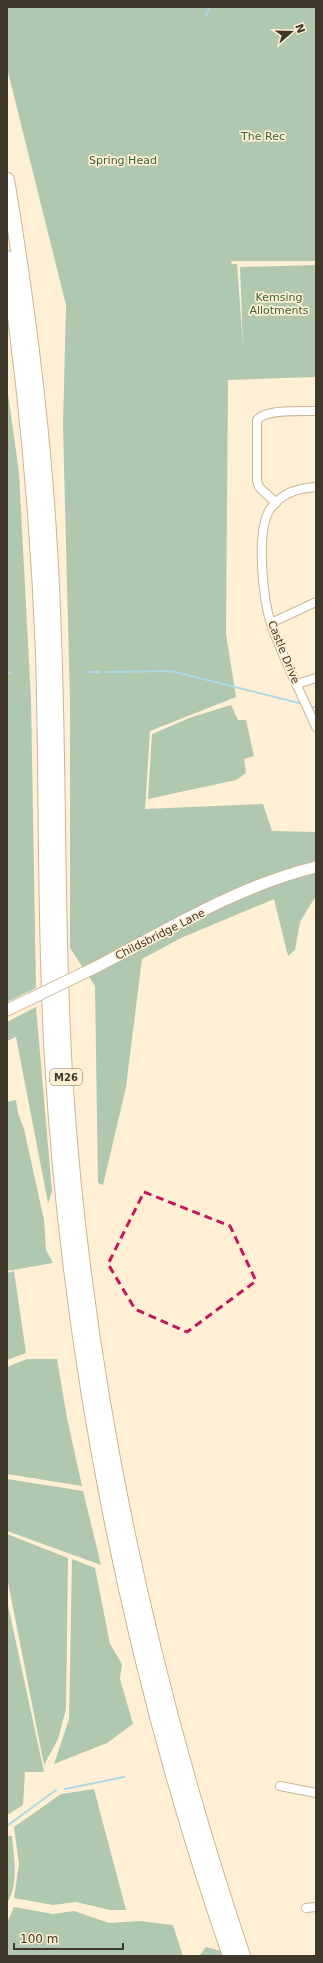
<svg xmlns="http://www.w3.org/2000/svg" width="323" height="1963" viewBox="0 0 323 1963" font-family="'DejaVu Sans',sans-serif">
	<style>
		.green { fill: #b0c8af }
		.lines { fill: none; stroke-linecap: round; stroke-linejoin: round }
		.stream { stroke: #add9e5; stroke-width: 2 }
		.street-casing { stroke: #c9b696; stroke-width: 10 }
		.secondary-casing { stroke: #c9b696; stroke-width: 13 }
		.highway-casing { stroke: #c9b696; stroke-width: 16 }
		.street { stroke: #fff; stroke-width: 8 }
		.secondary { stroke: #fff; stroke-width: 11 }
		.highway { stroke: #fff; stroke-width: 14 }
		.secondary-bridge-casing { stroke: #c9b696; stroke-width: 13; stroke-linecap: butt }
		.secondary-bridge { stroke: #fff; stroke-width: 11 }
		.marked { fill: none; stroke: #c2185b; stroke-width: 3; stroke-dasharray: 8 5; stroke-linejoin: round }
		.labels { text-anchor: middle; stroke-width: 3.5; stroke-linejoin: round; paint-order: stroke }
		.shield { fill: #ffefd4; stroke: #796e5d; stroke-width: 1 }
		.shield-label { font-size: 10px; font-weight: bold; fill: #3f372a }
		.park-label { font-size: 11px; fill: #3a633b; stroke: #ffefd4 }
		.street-label { font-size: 11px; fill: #3f372a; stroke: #ffefd4 }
	</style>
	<rect width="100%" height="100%" fill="#ffefd4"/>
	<g class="green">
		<polygon points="7,7 316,7 316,261 231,261 232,264 237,264 243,346 240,267 316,265 316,377 228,380 226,634 236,697 150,731 145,809 263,804 272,831 316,832 316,898 314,899 300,922 295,950 288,956 274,899 181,938 142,959 126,1087 103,1185 98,1183 95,986 70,948 70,702 63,426 66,305 7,68"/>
		<polygon points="7,386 19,473 31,700 36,988 7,1002"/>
		<polygon points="231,705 238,720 246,720 254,756 244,759 246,773 236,780 148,799 152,734 192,717"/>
		<polygon points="36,1007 52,1192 48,1203 16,1037 7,1041 7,1022"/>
		<polygon points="16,1100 18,1113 24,1129 44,1220 46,1250 53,1263 7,1271 7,1102"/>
		<polygon points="14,1271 26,1353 7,1360 7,1273"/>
		<polygon points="27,1359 57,1359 67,1418 82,1486 7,1474 7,1367"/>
		<polygon points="7,1479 83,1491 101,1565 7,1531"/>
		<polygon points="7,1534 68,1558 66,1709 58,1739 44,1765 7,1577"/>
		<polygon points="72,1559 95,1568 110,1644 122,1664 120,1679 133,1724 107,1743 54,1764 69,1719"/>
		<polygon points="7,1601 44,1772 25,1772 23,1805 7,1815"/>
		<polygon points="94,1789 126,1910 110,1910 76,1902 53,1905 14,1898 19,1864 14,1827 61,1794"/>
		<path d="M7,1836h5c2,21 7,49 -5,67z"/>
		<polygon points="14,1907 53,1914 74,1911 109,1923 140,1921 173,1925 183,1956 7,1956 7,1923"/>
		<polygon points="206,1947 240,1956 199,1956"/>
	</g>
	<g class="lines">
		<g class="stream">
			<polyline points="206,15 210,7"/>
			<polyline points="88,672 99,672"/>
			<polyline points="106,672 171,671 299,703"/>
			<polyline points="7,673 11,673"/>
			<polyline points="313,707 316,707"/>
			<polyline points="65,1789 124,1777"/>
			<polyline points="7,1826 56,1790"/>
		</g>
		<defs>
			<g id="street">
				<path d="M316,487c-18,1 -37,7 -47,24 -13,23 -6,88 2,113 12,35 30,69 45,103"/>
				<path d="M276,503l-17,-16 -2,-6v-61c9,-11 44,-9 59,-9"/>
				<polyline points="271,623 316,602"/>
				<polyline points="297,684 316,678"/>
				<polyline points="280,1786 316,1793"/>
				<polyline points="306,1908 316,1907"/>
			</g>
			<g id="secondary">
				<path d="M94,968c72,-37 143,-82 222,-101"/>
				<polyline points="7,1010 30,999"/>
			</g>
			<g id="highway">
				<path d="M7,180c24,143 41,287 46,431 7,160 3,320 13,479 20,295 83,586 177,866"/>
				<path d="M7,258c19,132 31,263 36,396 4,135 1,271 9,406 18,304 78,608 178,896"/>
			</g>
		</defs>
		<use href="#street" class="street-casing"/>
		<use href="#secondary" class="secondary-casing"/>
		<use href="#highway" class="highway-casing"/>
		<use href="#street" class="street"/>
		<use href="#secondary" class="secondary"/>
		<use href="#highway" class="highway"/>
		<defs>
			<polyline id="secondary-bridge" points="30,999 94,968"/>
		</defs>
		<use href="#secondary-bridge" class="secondary-bridge-casing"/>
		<use href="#secondary-bridge" class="secondary-bridge"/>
	</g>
	<path class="marked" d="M144,1192l86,34 26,55 -69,51 -52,-23 -27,-45z"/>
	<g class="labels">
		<rect class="shield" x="50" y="1069" width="32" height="16" rx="3"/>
		<g class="shield-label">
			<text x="66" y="1081">M26</text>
		</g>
		<g class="park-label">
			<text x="263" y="140">The Rec</text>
			<text x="123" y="164">Spring Head</text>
			<text x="279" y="301">Kemsing<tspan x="279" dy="13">Allotments</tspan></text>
		</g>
		<g class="street-label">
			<text transform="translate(284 652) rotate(68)" y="4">Castle Drive</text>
			<text transform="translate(160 934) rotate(-27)" y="4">Childsbridge Lane</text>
		</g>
	</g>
	<rect width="323" height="1963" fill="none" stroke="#3f372a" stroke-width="16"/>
	<g transform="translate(291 32) rotate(70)" stroke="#ffefd4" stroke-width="3" paint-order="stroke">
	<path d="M0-3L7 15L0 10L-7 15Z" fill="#3f372a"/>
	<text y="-6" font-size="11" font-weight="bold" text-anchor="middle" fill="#3f372a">N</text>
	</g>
	<path d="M14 1943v6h109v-6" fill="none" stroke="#3f372a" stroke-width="2"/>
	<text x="20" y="1943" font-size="12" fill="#3f372a" stroke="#ffefd4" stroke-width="3" paint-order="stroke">100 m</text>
</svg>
